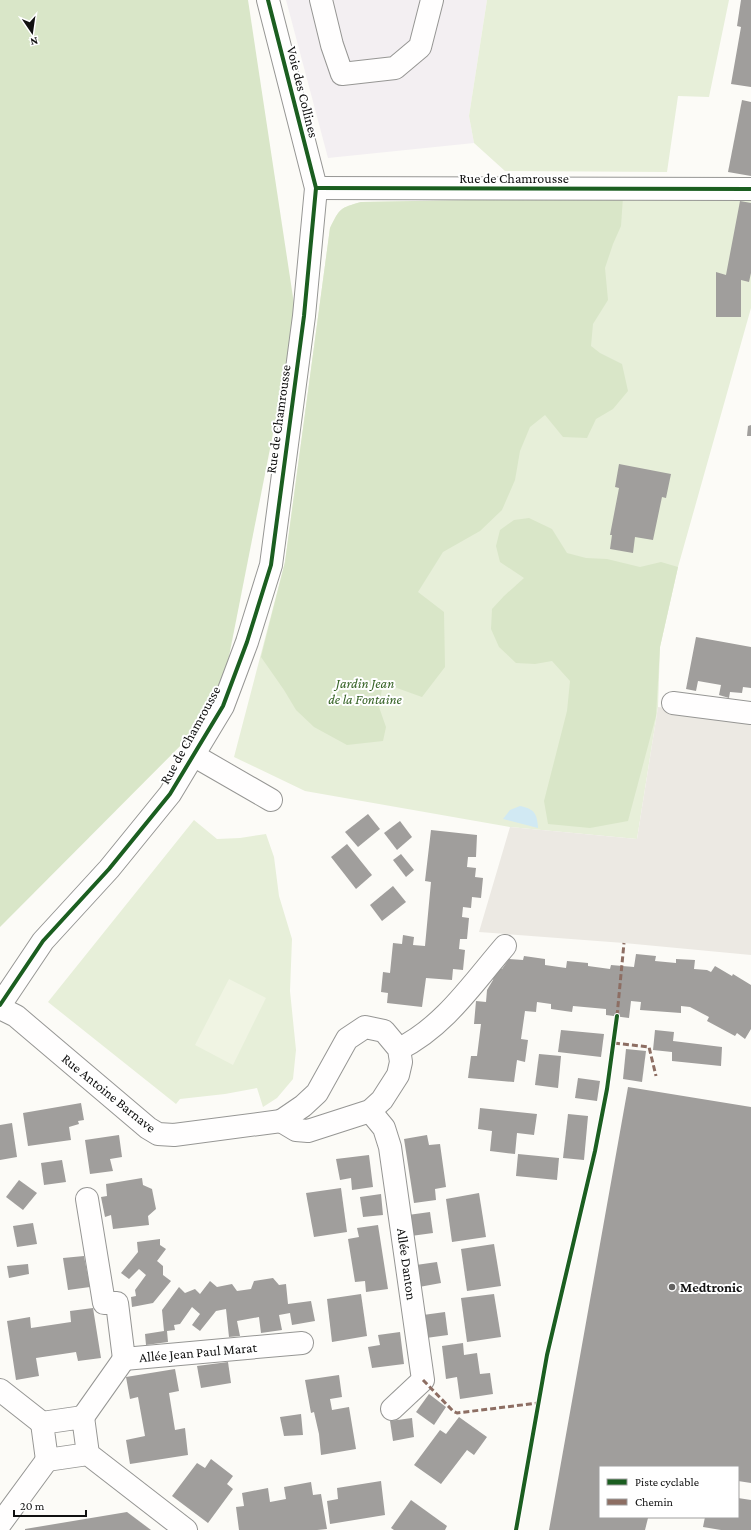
<svg xmlns="http://www.w3.org/2000/svg" width="751" height="1530" viewBox="0 0 751 1530" font-family="'Crimson Pro',serif">
	<style>
		.industrial { fill: #f3eff2 }
		.green { fill: #e7efd9 }
		.forest { fill: #d9e6c8 }
		.pitch { fill: #f0f4e3 }
		.plaza { fill: #ece9e3 }
		.water { fill: #d1e9f3 }
		.building { fill: #a09e9c }
		.lines { fill: none; stroke-linecap: round; stroke-linejoin: round }
		.minor-casing { stroke: #969694; stroke-width: 24 }
		.minor { stroke: #fffefe; stroke-width: 22 }
		.quiet { stroke: #8d6e63; stroke-width: 3; stroke-dasharray: 6 3; stroke-linecap: butt }
		.cycleway-casing { stroke: #fff; stroke-width: 6 }
		.cycleway { stroke: #1b5e20; stroke-width: 4 }
		.poi-dot { fill: #636261; stroke: #fff; stroke-width: 1.5 }
		.labels { text-anchor: middle; stroke-width: 4; stroke-linejoin: round; paint-order: stroke }
		.street-label { font-size: 14px; fill: #101010; stroke: #fff }
		.park-label { font-size: 14px; font-style: italic; fill: #366326; stroke: #fff }
		.poi-label { font-size: 14px; font-weight: bold; fill: #101010; stroke: #fff; text-anchor: start }
	</style>
	<rect width="100%" height="100%" fill="#fcfbf7"/>
	<polygon class="industrial" points="286,0 487,0 469,116 474,143 328,158"/>
	<g class="green">
		<polygon points="487,0 729,0 709,97 678,96 667,172 505,171 474,143 469,116"/>
		<path d="M740,196l11,3v109l-73,259 -18,80 -2,60 -21,132 -127,-12 -205,-36 -71,-34 51,-195 45,-334c10,-20 10,-20 31,-26z"/>
		<polygon points="194,820 217,839 240,838 266,834 274,857 279,896 292,939 290,991 296,1050 293,1079 277,1098 263,1107 257,1088 225,1094 180,1099 176,1104 48,1002"/>
	</g>
	<g class="forest">
		<polygon points="0,0 248,0 296,317 219,707 0,927"/>
		<path d="M623,197l-2,29 -8,18 -8,24 3,32 -15,24 -2,22 9,7 22,11 6,27 -15,18 -17,10 -9,19 -24,-1 -18,-22 -15,12 -10,24 -5,29 -13,30 -22,21 -37,21 -25,40 26,20 1,55 -23,30 -39,-14 -4,24 7,20 -3,14 -36,4 -33,-18 -18,-17 -12,-20 -23,-33 24,-95 45,-334c10,-20 10,-20 31,-26z"/>
		<polygon points="529,518 552,529 567,553 586,558 607,559 640,567 661,562 678,567 660,647 656,716 628,821 590,828 548,824 544,801 567,711 570,681 552,661 535,664 516,663 499,647 491,629 492,609 504,596 524,578 500,562 496,546 500,530 514,520"/>
	</g>
	<polygon class="pitch" points="229,979 266,998 233,1065 195,1045"/>
	<polygon class="plaza" points="658,707 751,720 751,955 624,943 479,932 510,827 637,839"/>
	<path class="water" d="M520,806c14,3 17,7 18,22l-35,-9 7,-9z"/>
	<g class="building">
		<polygon points="741,0 751,0 751,87 731,84 741,27 737,26"/>
		<polygon points="742,100 751,102 751,176 728,172"/>
		<polygon points="740,201 751,203 751,273 749,282 741,280 741,317 716,317 716,272 726,275"/>
		<polygon points="751,425 751,436 747,436 748,426"/>
		<polygon points="619,464 671,474 666,498 662,497 653,540 635,537 633,553 610,549 612,535 610,535 619,488 615,487"/>
		<polygon points="696,637 751,647 751,688 743,687 742,693 730,692 729,698 719,695 721,685 698,681 696,691 686,689"/>
		<polygon points="368,814 380,829 358,847 345,832"/>
		<polygon points="400,821 412,837 397,850 384,833"/>
		<polygon points="431,830 477,835 476,857 468,857 467,867 476,868 475,877 483,878 481,898 472,897 471,908 463,907 462,917 469,918 467,939 460,939 459,949 465,950 463,970 453,969 452,980 426,978 422,1007 387,1003 388,993 381,992 383,972 390,973 393,943 402,944 403,935 414,937 413,945 425,946 431,882 425,881"/>
		<polygon points="347,844 372,875 356,889 331,857"/>
		<polygon points="401,854 414,870 406,877 393,860"/>
		<polygon points="393,886 406,902 382,921 370,905"/>
		<polygon points="636,954 656,956 655,961 676,963 676,959 695,960 694,969 707,970 711,972 715,966 732,976 733,974 751,985 751,1029 745,1039 737,1033 735,1036 707,1021 709,1017 690,1007 681,1006 681,1013 640,1010 641,1002 631,1001 629,1018 606,1015 606,1009 573,1006 572,1012 551,1009 551,1004 537,1002 536,1012 525,1011 521,1039 528,1040 525,1062 517,1060 514,1082 468,1078 471,1056 477,1056 481,1024 474,1024 476,1001 486,1002 487,990 493,980 495,969 502,969 509,959 523,960 524,956 545,959 545,965 566,968 567,961 588,963 588,966 610,969 611,965 634,967"/>
		<polygon points="561,1030 604,1034 601,1057 558,1052"/>
		<polygon points="655,1030 674,1032 673,1041 722,1047 721,1066 672,1061 672,1052 653,1050"/>
		<polygon points="626,1049 646,1051 642,1082 623,1079"/>
		<polygon points="539,1054 561,1056 558,1088 535,1085"/>
		<polygon points="578,1078 600,1081 597,1101 575,1098"/>
		<polygon points="628,1087 751,1107 751,1483 738,1481 738,1467 600,1467 600,1517 644,1517 648,1518 645,1530 549,1530"/>
		<polygon points="81,1103 84,1120 78,1121 79,1124 69,1127 71,1140 28,1146 23,1113"/>
		<polygon points="480,1108 537,1114 534,1135 517,1133 515,1154 490,1151 492,1131 478,1129"/>
		<polygon points="568,1114 588,1116 584,1160 563,1158"/>
		<polygon points="12,1123 17,1157 0,1160 0,1125"/>
		<polygon points="119,1135 122,1157 110,1159 113,1171 90,1174 85,1140"/>
		<polygon points="427,1135 429,1145 440,1144 446,1187 435,1189 436,1200 414,1203 404,1139"/>
		<polygon points="518,1154 559,1158 557,1180 516,1176"/>
		<polygon points="369,1155 373,1187 352,1190 351,1178 340,1180 336,1159"/>
		<polygon points="62,1160 66,1182 44,1185 41,1163"/>
		<polygon points="142,1178 143,1185 152,1189 156,1209 148,1216 149,1225 113,1229 111,1215 105,1217 101,1197 107,1196 106,1184"/>
		<polygon points="19,1180 37,1193 23,1210 6,1197"/>
		<polygon points="341,1188 347,1232 314,1237 306,1193"/>
		<polygon points="479,1193 486,1237 452,1242 446,1199"/>
		<polygon points="381,1194 383,1215 363,1217 360,1197"/>
		<polygon points="430,1212 433,1233 411,1236 408,1215"/>
		<polygon points="33,1223 37,1244 17,1247 13,1226"/>
		<polygon points="378,1225 388,1289 366,1292 365,1281 355,1282 348,1239 359,1237 357,1228"/>
		<polygon points="160,1239 160,1245 166,1249 157,1261 163,1266 163,1275 171,1281 153,1303 132,1307 131,1297 136,1296 135,1290 146,1275 139,1269 129,1279 121,1273 138,1252 137,1242"/>
		<polygon points="494,1244 501,1286 467,1291 461,1249"/>
		<polygon points="84,1256 90,1287 68,1290 63,1258"/>
		<polygon points="437,1262 441,1283 419,1287 416,1265"/>
		<polygon points="28,1264 29,1274 9,1278 7,1266"/>
		<polygon points="273,1278 279,1285 286,1284 288,1304 311,1301 315,1321 292,1325 290,1313 279,1315 282,1330 261,1333 259,1317 237,1321 240,1336 229,1337 226,1309 216,1311 200,1331 192,1325 200,1314 192,1307 180,1324 174,1325 175,1330 167,1331 168,1342 146,1345 145,1334 164,1331 162,1310 179,1287 185,1293 195,1289 200,1294 210,1281 217,1287 232,1284 237,1291 251,1289 254,1281"/>
		<polygon points="361,1294 367,1336 332,1342 327,1299"/>
		<polygon points="494,1294 501,1337 467,1342 461,1298"/>
		<polygon points="93,1308 101,1358 78,1361 76,1352 36,1358 39,1376 16,1380 7,1321 30,1317 31,1328 71,1322 70,1311"/>
		<polygon points="445,1312 448,1335 426,1338 423,1315"/>
		<polygon points="400,1332 404,1364 372,1368 368,1347 380,1345 378,1335"/>
		<polygon points="463,1343 464,1355 477,1353 480,1374 490,1373 493,1394 460,1399 457,1377 446,1379 442,1346"/>
		<polygon points="228,1362 231,1383 201,1388 197,1366"/>
		<polygon points="175,1369 179,1391 169,1393 175,1430 185,1428 188,1455 130,1464 126,1440 145,1436 138,1397 130,1399 126,1377"/>
		<polygon points="339,1375 342,1397 330,1399 332,1410 349,1407 356,1449 321,1455 319,1434 314,1412 311,1413 305,1380"/>
		<polygon points="429,1394 446,1407 434,1425 416,1412"/>
		<polygon points="301,1414 303,1435 284,1436 280,1417"/>
		<polygon points="459,1417 487,1437 474,1455 467,1450 441,1484 414,1465 440,1430 446,1434"/>
		<polygon points="412,1418 414,1437 393,1441 390,1421"/>
		<polygon points="211,1459 233,1476 227,1484 233,1489 208,1523 172,1496 197,1463 205,1468"/>
		<polygon points="381,1481 385,1515 330,1524 327,1501 338,1499 337,1488"/>
		<polygon points="311,1482 313,1495 321,1494 327,1529 317,1530 239,1530 236,1507 244,1506 242,1493 268,1488 270,1502 286,1499 284,1487"/>
		<polygon points="738,1498 751,1500 751,1530 721,1530 703,1527 705,1517 738,1517"/>
		<polygon points="411,1500 447,1526 445,1530 394,1530 391,1528"/>
		<polygon points="127,1512 151,1530 25,1530 25,1529"/>
	</g>
	<g class="lines">
		<defs>
			<g id="minor">
				<polyline points="321,0 332,45 342,74 395,68 420,47 432,0"/>
				<polyline points="316,188 751,189"/>
				<polyline points="673,703 751,713"/>
				<polyline points="193,755 271,800"/>
				<polyline points="0,1005 43,941 109,869 170,794 223,706 247,642 271,565 304,316 316,188 268,0"/>
				<polyline points="0,1008 16,1016 148,1128 158,1134 174,1135 281,1121"/>
				<polygon points="365,1027 384,1031 399,1049 401,1062 398,1075 382,1100 370,1111 308,1131 296,1130 281,1121 303,1106 317,1093 347,1039"/>
				<path d="M399,1049c45,-22 74,-66 106,-103"/>
				<polyline points="370,1111 384,1128 390,1147 423,1380 392,1409"/>
				<polyline points="87,1199 104,1303 117,1303 124,1359 302,1343"/>
				<polyline points="0,1390 42,1423"/>
				<polyline points="83,1417 124,1359"/>
				<polyline points="88,1454 47,1460 42,1423 83,1417 88,1454 186,1530"/>
				<polyline points="0,1524 47,1460"/>
			</g>
		</defs>
		<use href="#minor" class="minor-casing"/>
		<use href="#minor" class="minor"/>
		<g class="quiet">
			<polyline points="617,1016 624,943"/>
			<polyline points="614,1043 649,1047 656,1076"/>
			<polyline points="423,1380 453,1411 457,1413 538,1403"/>
		</g>
		<defs>
			<g id="cycleway">
				<polyline points="316,188 751,189"/>
				<polyline points="0,1005 43,941 109,869 170,794 223,706 247,642 271,565 304,316 316,188 268,0"/>
				<polyline points="516,1530 547,1355 595,1151 607,1089 617,1016"/>
			</g>
		</defs>
		<use href="#cycleway" class="cycleway-casing"/>
		<use href="#cycleway" class="cycleway"/>
	</g>
	<circle class="poi-dot" cx="672" cy="1287" r="4"/>
	<g class="labels">
		<g class="street-label">
			<text transform="translate(303 92) rotate(76)" y="5">Voie des Collines</text>
			<text x="514" y="183">Rue de Chamrousse</text>
			<text transform="translate(278 419) rotate(-82)" y="5">Rue de Chamrousse</text>
			<text transform="translate(190 735) rotate(-61)" y="5">Rue de Chamrousse</text>
			<text transform="translate(109 1093) rotate(39)" y="5">Rue Antoine Barnave</text>
			<text transform="translate(407 1264) rotate(82)" y="5">Allée Danton</text>
			<text transform="translate(198 1352) rotate(-5)" y="5">Allée Jean Paul Marat</text>
		</g>
		<g class="park-label">
			<text x="365" y="688">Jardin Jean<tspan x="365" dy="16">de la Fontaine</tspan></text>
		</g>
		<g class="poi-label">
			<text x="680" y="1292">Medtronic</text>
		</g>
	</g>
	<rect x="599" y="1466" width="140" height="52" fill="#ffffff" stroke="#9f9f9f"/>
	<rect x="607" y="1479" width="20" height="6" fill="#1b5e20" stroke="#9f9f9f"/>
	<text x="635" y="1486" font-size="12" fill="#101010">Piste cyclable</text>
	<rect x="607" y="1499" width="20" height="6" fill="#8d6e63" stroke="#9f9f9f"/>
	<text x="635" y="1506" font-size="12" fill="#101010">Chemin</text>
	<g transform="translate(32 32) rotate(167)" stroke="#ffffff" stroke-width="3" paint-order="stroke">
	<path d="M0-3L7 15L0 10L-7 15Z" fill="#101010"/>
	<text y="-6" font-size="11" font-weight="bold" text-anchor="middle" fill="#101010">N</text>
	</g>
	<path d="M14 1510v6h72v-6" fill="none" stroke="#101010" stroke-width="2"/>
	<text x="20" y="1510" font-size="12" fill="#101010" stroke="#ffffff" stroke-width="3" paint-order="stroke">20 m</text>
</svg>
